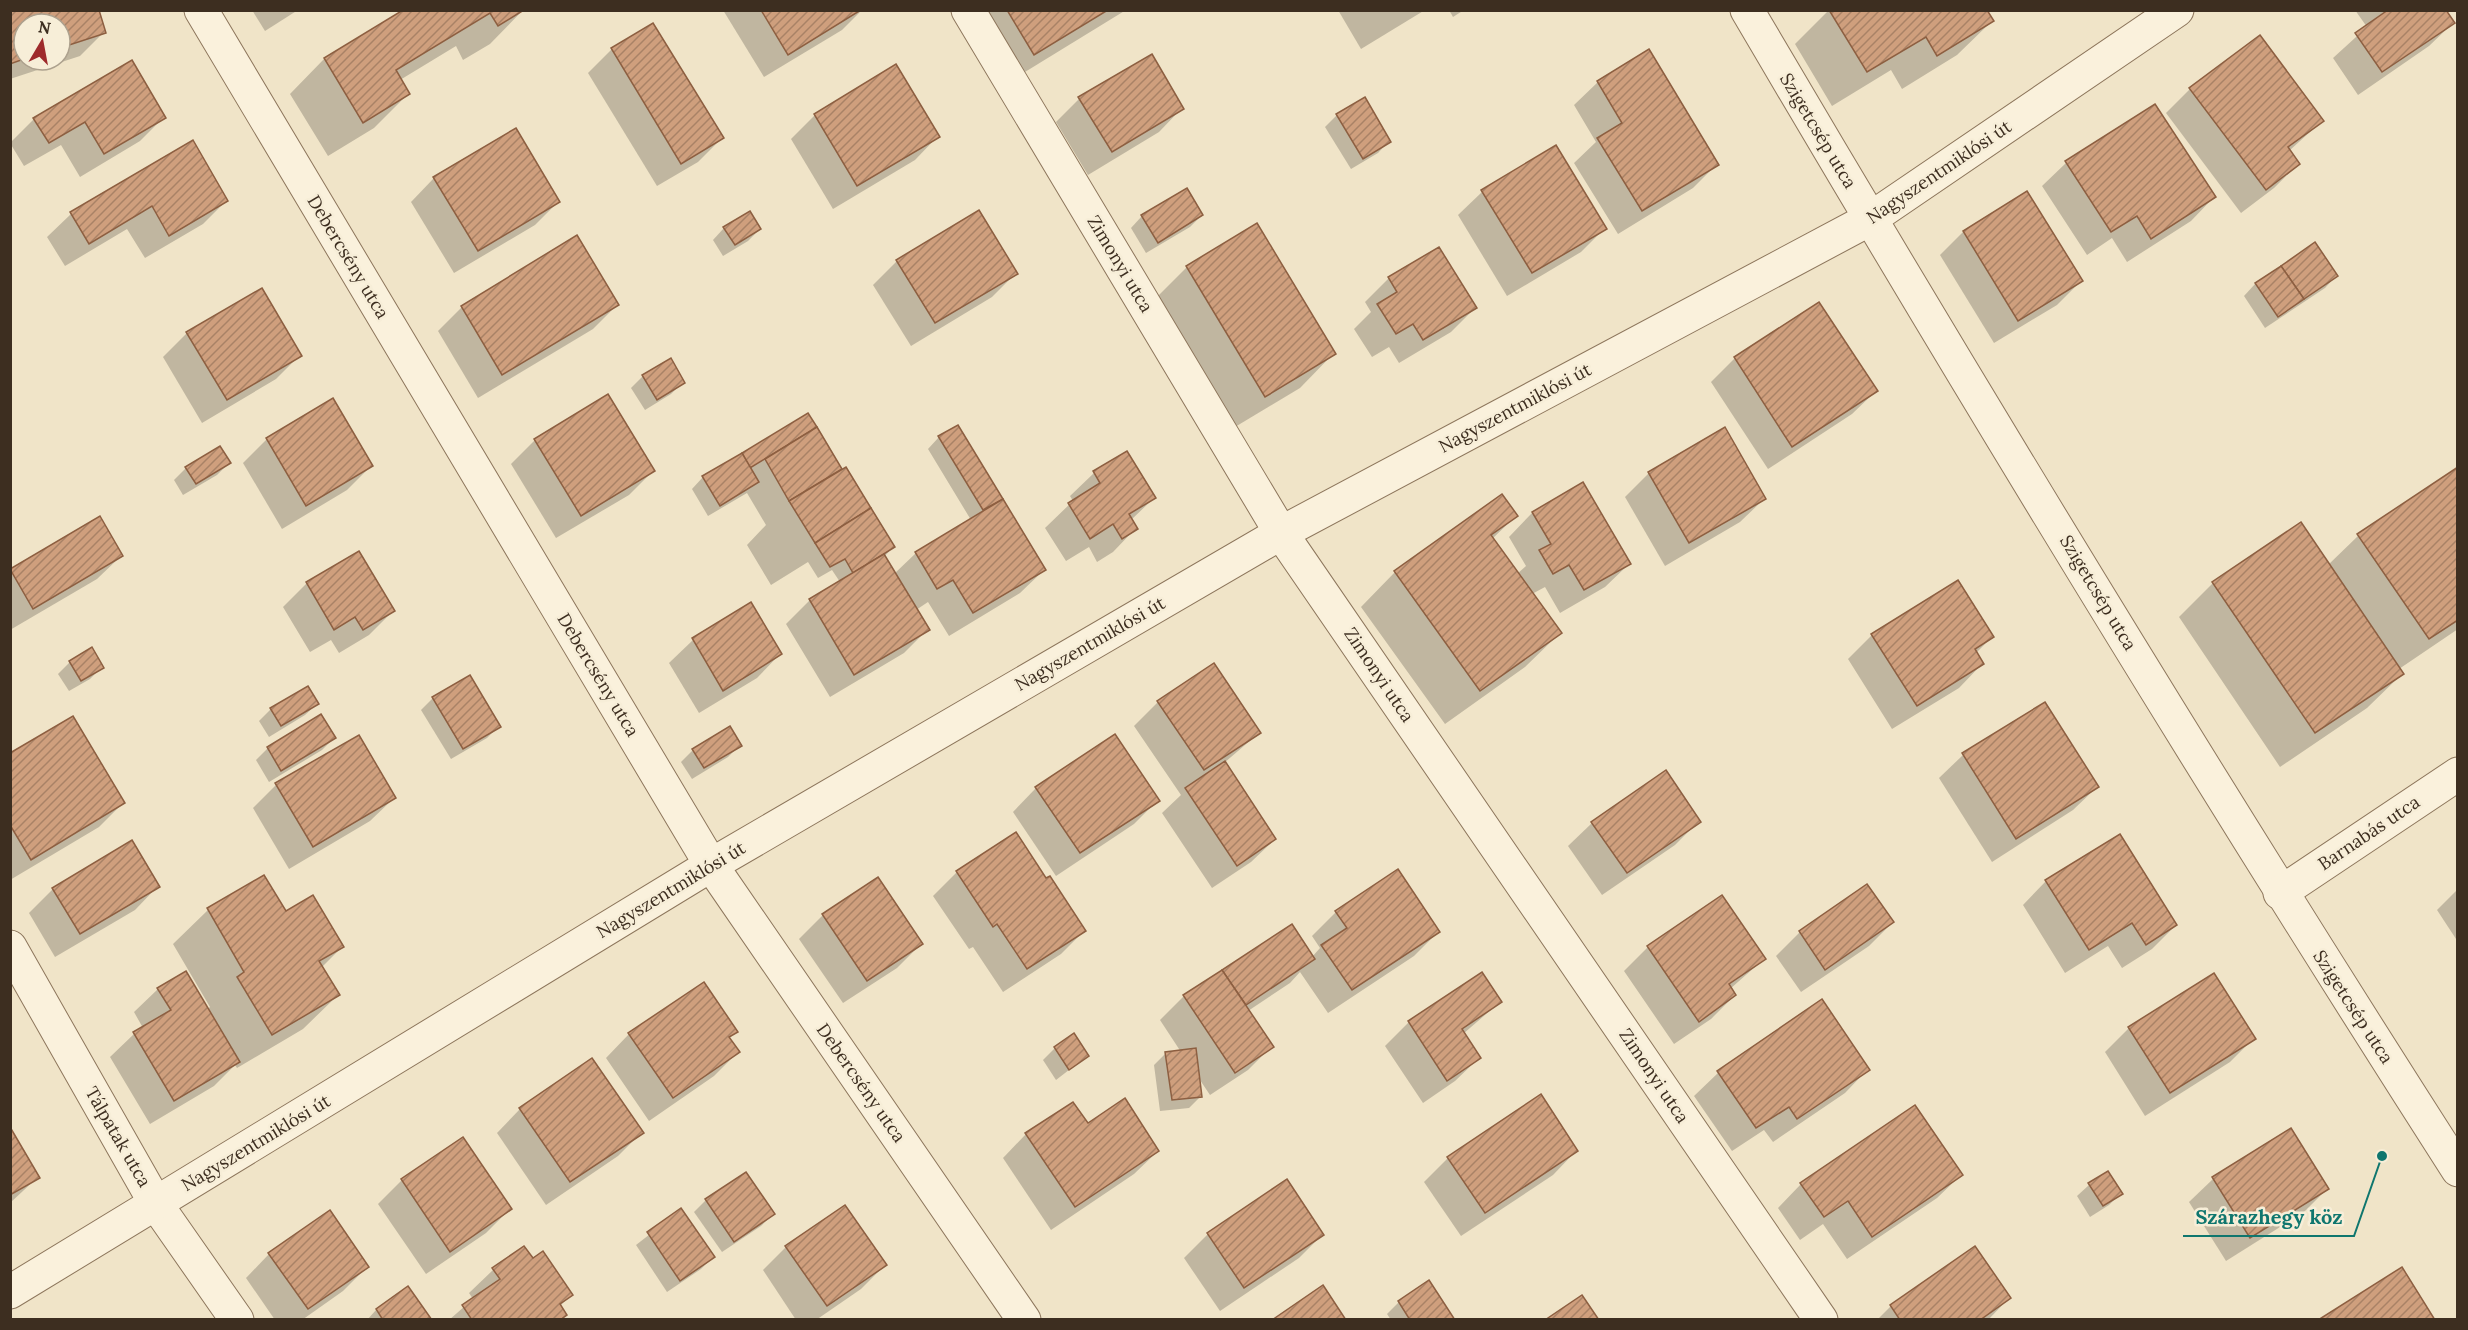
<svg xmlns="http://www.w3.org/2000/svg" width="2468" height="1330" font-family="Lora,serif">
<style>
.shadow{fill:#0003;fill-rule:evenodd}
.building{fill:url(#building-hatch);stroke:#8d5f41;stroke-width:1.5}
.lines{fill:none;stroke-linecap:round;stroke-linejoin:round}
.minor-casing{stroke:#8d765c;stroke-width:35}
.minor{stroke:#faf1dc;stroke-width:33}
.labels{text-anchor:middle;stroke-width:5;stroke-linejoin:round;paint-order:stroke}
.street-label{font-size:18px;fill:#3d2e20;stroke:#f7eed8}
.leader{fill:none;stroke:#0f766e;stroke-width:2}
.callout-dot{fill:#0f766e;stroke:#f7eed8;stroke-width:2}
.callout-label{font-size:20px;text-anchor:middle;font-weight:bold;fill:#0f766e;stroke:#f7eed8;stroke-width:5;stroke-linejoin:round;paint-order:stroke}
</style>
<defs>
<pattern id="building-hatch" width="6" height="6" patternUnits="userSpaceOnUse" patternTransform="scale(1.5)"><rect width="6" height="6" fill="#cf9f7d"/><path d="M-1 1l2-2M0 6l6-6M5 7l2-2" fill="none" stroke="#a98266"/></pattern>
</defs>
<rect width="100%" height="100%" fill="#f0e4c8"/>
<g class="shadow">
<path d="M10,10L104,32L80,56L10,79ZM24,24H60V60H24Z"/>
<path d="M252,10H298L265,31Z"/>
<path d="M406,10H523L490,44L463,60L456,46L400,80L408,94L374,128L328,156L290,94L324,59Z"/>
<path d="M723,10H862L842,30L764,77Z"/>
<path d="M963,10H1126L999,88Z"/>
<path d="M1338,10H1425L1361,49Z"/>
<path d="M1449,10H1464L1453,17Z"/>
<path d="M1829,10H1988L1986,12L1992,21L1957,55L1902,89L1891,70L1832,106L1795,44Z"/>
<path d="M2355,10H2444L2453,23L2429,46L2358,95L2333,58L2367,27Z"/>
<path d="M612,49L722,138L698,162L657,186L588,73Z"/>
<path d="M896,67L938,136L915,160L833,209L791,139L815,115Z"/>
<path d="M1598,82L1717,164L1693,188L1618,234L1574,163L1596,142L1574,105Z"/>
<path d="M2190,89L2322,121L2289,151L2298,164L2274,188L2241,213L2166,113Z"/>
<path d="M1079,99L1182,108L1159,132L1088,175L1056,122Z"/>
<path d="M2154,106L2214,197L2191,221L2127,262L2112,238L2087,255L2042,186L2066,163Z"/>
<path d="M1337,115L1389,141L1378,153L1351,169L1325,127Z"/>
<path d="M164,117L140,141L80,177L61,145L24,166L10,143L34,119Z"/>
<path d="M192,142L227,200L203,224L145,258L127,229L65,266L47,237L71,214Z"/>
<path d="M1555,147L1605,228L1581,252L1507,296L1458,215L1482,192Z"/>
<path d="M434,178L559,201L535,225L454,273L411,202Z"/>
<path d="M1202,215L1190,227L1146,253L1131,228L1142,216Z"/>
<path d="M1257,225L1334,353L1300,388L1230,430L1152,302L1187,267Z"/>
<path d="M724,228L760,229L748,241L723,256L713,240Z"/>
<path d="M1963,232L2081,281L2057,305L1994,343L1940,255Z"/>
<path d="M576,237L617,305L593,329L478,398L438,331L462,307Z"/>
<path d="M2315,244L2336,276L2325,288L2265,328L2244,296L2255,284Z"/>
<path d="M897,261L1016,273L992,297L911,346L873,285Z"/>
<path d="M1389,278L1475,308L1451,332L1399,363L1389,347L1372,357L1354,329L1371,312L1365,302Z"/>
<path d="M187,333L300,355L276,379L202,423L163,357Z"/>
<path d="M1735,358L1876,391L1852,414L1768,469L1711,382Z"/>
<path d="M670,360L683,382L671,394L645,410L631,388L643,376Z"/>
<path d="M332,400L371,466L347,490L282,529L243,463L267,439Z"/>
<path d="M808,415L840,468L835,474L893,547L884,557L894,574L916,553L971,520L928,449L939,437L957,427L1044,570L1020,593L949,636L928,602L916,610L928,629L904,653L830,697L786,624L810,600L840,582L832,570L818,578L808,562L771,585L747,545L766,525L747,493L708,516L692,489L703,477Z"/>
<path d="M535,440L653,471L629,495L556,538L511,464Z"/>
<path d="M1127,453L1154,498L1131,520L1136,528L1113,552L1097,562L1089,547L1066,561L1045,528L1073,501L1070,496L1094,473Z"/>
<path d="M229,463L217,475L183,495L174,480L186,468Z"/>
<path d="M2458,465V629L2399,669L2402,674L2367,708L2280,767L2179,617L2213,583L2328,565L2358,536L2453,471Z"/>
<path d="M1649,473L1764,499L1740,522L1665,566L1625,497Z"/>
<path d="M1582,484L1629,564L1605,587L1560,613L1545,587L1532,594L1560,633L1525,667L1445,724L1361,607L1395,572L1516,516L1492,539L1517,574L1526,566L1509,537L1532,513Z"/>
<path d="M99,518L121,556L97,579L10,630V571Z"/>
<path d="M358,553L393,611L369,635L339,653L331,640L310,652L283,607L307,583Z"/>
<path d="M750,604L780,654L757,678L699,713L669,663L693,640Z"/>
<path d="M1872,635L1992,637L1976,653L1982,664L1959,688L1892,729L1848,659Z"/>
<path d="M70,662L102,667L90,679L69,691L58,674Z"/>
<path d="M433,698L499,726L487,738L451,759L421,710Z"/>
<path d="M1158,702L1259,733L1224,763L1275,839L1251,862L1212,888L1162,813L1181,795L1134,726Z"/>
<path d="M317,704L305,715L269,737L259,721L271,709Z"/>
<path d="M321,717L334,738L322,750L269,782L256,760L268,748Z"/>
<path d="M740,745L728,757L692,779L681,762L693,750Z"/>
<path d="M10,755L123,803L99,827L10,880Z"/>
<path d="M1963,755L2097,787L2073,810L1992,862L1939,778Z"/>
<path d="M276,785L394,798L370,821L289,869L253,808Z"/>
<path d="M1036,788L1158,800L1134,824L1056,876L1013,812Z"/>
<path d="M1699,821L1675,845L1602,895L1568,846L1592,823Z"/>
<path d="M1015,834L1045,880L1085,930L1061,954L1003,992L973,947L969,949L933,896L957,872Z"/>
<path d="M132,842L158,886L135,910L55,957L29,913L53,889Z"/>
<path d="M264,877L286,913L342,947L321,968L338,995L303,1029L237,1068L235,1065L214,1086L150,1124L110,1057L134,1034L143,1028L134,1012L158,989L207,1010L210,1007L173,944L208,910Z"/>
<path d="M2046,881L2176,925L2152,949L2122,968L2108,946L2065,973L2023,905Z"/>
<path d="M2458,889V942L2437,910Z"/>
<path d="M1336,912L1438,932L1414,956L1328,1013L1300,972L1290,983L1248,1011L1272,1046L1248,1070L1210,1095L1198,1077L1201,1096L1189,1108L1160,1111L1154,1065L1166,1053L1181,1052L1160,1020L1184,996L1291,926L1312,957L1320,948L1312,936Z"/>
<path d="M823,915L921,944L897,968L843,1003L799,939Z"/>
<path d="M1893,922L1869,946L1801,992L1776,956L1800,932Z"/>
<path d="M1648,947L1764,959L1730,989L1735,995L1711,1019L1674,1044L1624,971Z"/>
<path d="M1481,974L1500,1002L1463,1034L1479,1058L1455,1081L1423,1103L1385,1046L1409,1022Z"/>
<path d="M1822,1002L1868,1069L1845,1093L1773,1142L1764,1130L1732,1151L1694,1096L1718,1073Z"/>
<path d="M2129,1028L2254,1038L2230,1062L2145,1116L2105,1052Z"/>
<path d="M736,1031L729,1039L738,1052L714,1076L649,1121L606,1058L629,1034Z"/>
<path d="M1055,1048L1087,1056L1056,1080L1043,1060Z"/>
<path d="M520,1109L642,1132L618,1156L546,1205L497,1133Z"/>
<path d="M1088,1125L1158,1151L1134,1174L1051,1230L1003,1158L1026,1134Z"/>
<path d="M10,1130L38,1177L10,1203Z"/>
<path d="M1576,1151L1553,1175L1461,1236L1424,1182L1448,1158Z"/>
<path d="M1961,1175L1937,1198L1847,1259L1823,1224L1800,1240L1778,1208L1801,1184Z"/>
<path d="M2213,1179L2328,1188L2304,1212L2226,1261L2189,1202Z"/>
<path d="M402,1180L510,1209L486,1233L426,1274L378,1204Z"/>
<path d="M2089,1185L2121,1193L2109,1205L2090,1217L2077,1196Z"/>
<path d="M706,1200L773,1214L761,1226L722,1252L694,1212Z"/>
<path d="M681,1210L713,1257L701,1269L667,1292L636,1245Z"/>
<path d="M1208,1234L1322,1235L1299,1258L1220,1311L1184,1258Z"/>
<path d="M786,1247L885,1265L861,1289L816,1320H796L763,1270Z"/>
<path d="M1975,1248L2009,1298L1988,1320H1877L1891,1306Z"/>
<path d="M269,1254L367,1267L343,1291L302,1320H275L246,1278Z"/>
<path d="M532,1260L571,1295L560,1306V1320H449L473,1299L469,1293L493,1270Z"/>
<path d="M408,1288L430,1320H367L376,1310Z"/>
<path d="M1399,1302L1454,1320H1391L1387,1314Z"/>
</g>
<g class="building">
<path d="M10,10H99L106,33L60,48V24H24V59L10,64Z"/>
<path d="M403,10H524L498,26L490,13L396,70L410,94L363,123L324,58Z"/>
<path d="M761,10H861L788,55Z"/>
<path d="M1007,10H1108L1034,55Z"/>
<path d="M1829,10H1987L1994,21L1937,56L1926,37L1867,72Z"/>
<path d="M2388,10H2446L2455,23L2382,72L2355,33Z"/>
<path d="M653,23L724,138L681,164L611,48Z"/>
<path d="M2260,35L2324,121L2288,147L2300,164L2266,190L2189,88Z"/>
<path d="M1649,49L1719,165L1642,211L1597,138L1622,123L1597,81Z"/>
<path d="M1152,54L1184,109L1112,152L1078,97Z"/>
<path d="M132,60L166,118L104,154L85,122L49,143L33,118Z"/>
<path d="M896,64L940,137L857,186L814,114Z"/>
<path d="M1365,97L1391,142L1363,159L1336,114Z"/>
<path d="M2155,104L2216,197L2151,239L2137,216L2111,232L2065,161Z"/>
<path d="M516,128L560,202L478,251L433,177Z"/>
<path d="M193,140L228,201L169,236L152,206L89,244L70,212Z"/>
<path d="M1556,145L1607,229L1532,273L1481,190Z"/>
<path d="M1187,188L1203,215L1158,243L1141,215Z"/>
<path d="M2027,191L2083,281L2018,321L1963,231Z"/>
<path d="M979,210L1018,274L935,323L896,260Z"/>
<path d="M750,211L761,229L735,245L723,227Z"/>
<path d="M1257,223L1336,354L1265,397L1186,266Z"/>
<path d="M577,235L619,305L502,375L461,306Z"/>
<path d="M2315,242L2338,276L2304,299L2281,266Z"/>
<path d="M1439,247L1477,308L1423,340L1413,324L1396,334L1377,304L1397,292L1388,277Z"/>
<path d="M2281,266L2304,299L2278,317L2255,283Z"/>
<path d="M262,288L302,356L227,400L186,332Z"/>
<path d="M1819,302L1878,391L1792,447L1734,357Z"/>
<path d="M671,358L685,383L657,400L642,375Z"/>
<path d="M608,394L655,471L581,516L534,439Z"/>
<path d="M333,398L373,466L306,506L266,438Z"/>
<path d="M808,413L817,427L750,468L742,453Z"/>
<path d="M958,425L1003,499L983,510L938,436Z"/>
<path d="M817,427L842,469L789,501L765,459Z"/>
<path d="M1725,427L1766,499L1689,543L1648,472Z"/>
<path d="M220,446L231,463L196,484L185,467Z"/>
<path d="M1127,451L1156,498L1129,514L1138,529L1122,539L1113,524L1090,539L1068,503L1100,483L1093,471Z"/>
<path d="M742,453L759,482L720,506L702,476Z"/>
<path d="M846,467L871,508L815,543L789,501Z"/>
<path d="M2458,467V620L2429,639L2357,534Z"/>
<path d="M1583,482L1631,564L1584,590L1569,565L1553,574L1539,550L1551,544L1532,512Z"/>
<path d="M1502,494L1518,516L1491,535L1562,633L1480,691L1394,571Z"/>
<path d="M1003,499L1046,570L973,613L953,580L937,589L915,552Z"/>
<path d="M871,508L895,547L853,573L845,559L830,567L815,543Z"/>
<path d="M100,516L123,556L33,609L10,569Z"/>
<path d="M2301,522L2404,674L2315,733L2212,582Z"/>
<path d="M359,551L395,611L363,630L355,617L334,630L306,582Z"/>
<path d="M884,554L930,630L854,675L809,599Z"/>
<path d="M1958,580L1994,637L1975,649L1984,664L1917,706L1871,634Z"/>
<path d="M751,602L782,654L723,691L692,638Z"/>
<path d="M92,647L104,668L81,681L69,661Z"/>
<path d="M1214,663L1261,733L1204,770L1157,701Z"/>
<path d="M470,675L501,727L463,749L432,697Z"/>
<path d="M308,686L319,704L281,726L270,708Z"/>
<path d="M2045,702L2099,787L2016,839L1962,753Z"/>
<path d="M321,714L336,738L281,771L267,747Z"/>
<path d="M73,716L125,803L31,860L10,825V753Z"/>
<path d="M730,726L742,746L704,768L692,749Z"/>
<path d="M1115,734L1160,801L1080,853L1035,787Z"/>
<path d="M359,735L396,798L313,847L275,783Z"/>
<path d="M1225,761L1276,839L1237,866L1185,788Z"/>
<path d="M1666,770L1701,822L1627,873L1591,822Z"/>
<path d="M1016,832L1046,878L1050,876L1086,931L1027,969L997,924L993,927L956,871Z"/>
<path d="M2120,834L2177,925L2146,945L2132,923L2089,950L2045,880Z"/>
<path d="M132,840L160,887L80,934L52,888Z"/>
<path d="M1398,869L1440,932L1352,990L1321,945L1347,928L1335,911Z"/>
<path d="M264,875L286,911L313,895L344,947L319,961L340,995L272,1035L237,977L244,972L207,908Z"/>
<path d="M878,877L923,944L867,981L822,914Z"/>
<path d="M1867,884L1894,922L1825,970L1799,931Z"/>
<path d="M1722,895L1766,959L1729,984L1736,995L1699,1022L1647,946Z"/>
<path d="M1292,924L1315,959L1246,1005L1222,970Z"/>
<path d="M1222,970L1274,1047L1235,1073L1183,995Z"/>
<path d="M186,971L240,1062L174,1101L133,1032L171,1010L157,988Z"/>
<path d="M1482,972L1502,1002L1462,1029L1481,1058L1447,1081L1408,1021Z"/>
<path d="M2214,973L2256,1039L2170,1093L2128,1027Z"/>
<path d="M704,982L738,1032L729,1037L740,1052L673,1098L628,1033Z"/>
<path d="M1822,999L1870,1070L1797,1119L1789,1107L1756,1128L1717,1071Z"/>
<path d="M1074,1033L1089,1056L1069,1070L1054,1047Z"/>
<path d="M1196,1048L1202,1097L1172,1100L1165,1052Z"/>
<path d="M592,1058L644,1133L570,1182L519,1108Z"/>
<path d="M1541,1094L1578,1151L1485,1213L1447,1157Z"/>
<path d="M1125,1098L1159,1151L1075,1207L1025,1133L1073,1102L1088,1123Z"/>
<path d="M1915,1105L1963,1175L1872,1237L1848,1201L1824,1217L1800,1183Z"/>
<path d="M10,1127L40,1178L10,1195Z"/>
<path d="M2291,1128L2329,1189L2250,1238L2212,1177Z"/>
<path d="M463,1137L512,1209L450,1252L401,1179Z"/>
<path d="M2108,1171L2123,1194L2103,1206L2088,1183Z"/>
<path d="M746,1172L775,1214L734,1242L705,1199Z"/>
<path d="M1287,1179L1324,1235L1244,1288L1207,1233Z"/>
<path d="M845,1205L887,1265L827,1306L785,1246Z"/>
<path d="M681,1208L715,1257L680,1281L647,1232Z"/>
<path d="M330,1210L369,1267L308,1309L268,1253Z"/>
<path d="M524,1246L533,1258L543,1251L573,1295L560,1304L567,1315L560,1320H472L462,1305L500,1279L492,1268Z"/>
<path d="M1975,1246L2011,1298L1980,1320H1900L1890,1305Z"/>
<path d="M2402,1267L2435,1320H2318Z"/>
<path d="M1429,1280L1455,1320H1410L1398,1301Z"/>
<path d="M1323,1285L1346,1320H1272Z"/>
<path d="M408,1286L432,1320H383L376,1309Z"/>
<path d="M1582,1295L1599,1320H1545Z"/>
</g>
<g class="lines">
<defs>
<g id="minor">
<path d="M201,10L711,865L1024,1320"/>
<path d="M968,10L1281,533L1821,1320"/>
<path d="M1747,10C1977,401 2213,788 2458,1170"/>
<path d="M2280,893L2458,774"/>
<path d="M10,947L156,1204L237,1320"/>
<path d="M10,1292L711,865L1281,533L1870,219L2177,10"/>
</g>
</defs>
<use href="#minor" class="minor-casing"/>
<use href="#minor" class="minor"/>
</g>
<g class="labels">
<g class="street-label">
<text transform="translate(1818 131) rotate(59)" y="6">Szigetcsép utca</text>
<text transform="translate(1939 172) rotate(-34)" y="6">Nagyszentmiklósi út</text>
<text transform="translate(348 257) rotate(59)" y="6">Debercsény utca</text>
<text transform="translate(1120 264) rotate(59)" y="6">Zimonyi utca</text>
<text transform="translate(1515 408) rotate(-28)" y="6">Nagyszentmiklósi út</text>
<text transform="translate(2098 593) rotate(59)" y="6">Szigetcsép utca</text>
<text transform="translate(1090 644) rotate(-30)" y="6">Nagyszentmiklósi út</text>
<text transform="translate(598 675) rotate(59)" y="6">Debercsény utca</text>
<text transform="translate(1379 675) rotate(56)" y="6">Zimonyi utca</text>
<text transform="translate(2369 833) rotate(-34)" y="6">Barnabás utca</text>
<text transform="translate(671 890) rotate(-31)" y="6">Nagyszentmiklósi út</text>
<text transform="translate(2353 1007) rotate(57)" y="6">Szigetcsép utca</text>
<text transform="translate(1654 1076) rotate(56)" y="6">Zimonyi utca</text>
<text transform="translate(861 1083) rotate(55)" y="6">Debercsény utca</text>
<text transform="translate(118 1137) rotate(60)" y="6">Tálpatak utca</text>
<text transform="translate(256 1143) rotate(-31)" y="6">Nagyszentmiklósi út</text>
</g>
</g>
<path class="leader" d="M2382 1156L2354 1236H2183"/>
<circle class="callout-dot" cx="2382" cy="1156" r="6"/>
<g class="callout-label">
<text x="2269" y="1224">Szárazhegy köz</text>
</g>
<rect width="2468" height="1330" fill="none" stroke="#3d2e20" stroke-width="24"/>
<g transform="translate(42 42) rotate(10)"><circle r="28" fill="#f7eed8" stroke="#ada18e" stroke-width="1.5"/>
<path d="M0-4.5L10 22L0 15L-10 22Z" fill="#9e2a2b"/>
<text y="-9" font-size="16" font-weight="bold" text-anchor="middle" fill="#3d2e20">N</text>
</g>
</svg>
